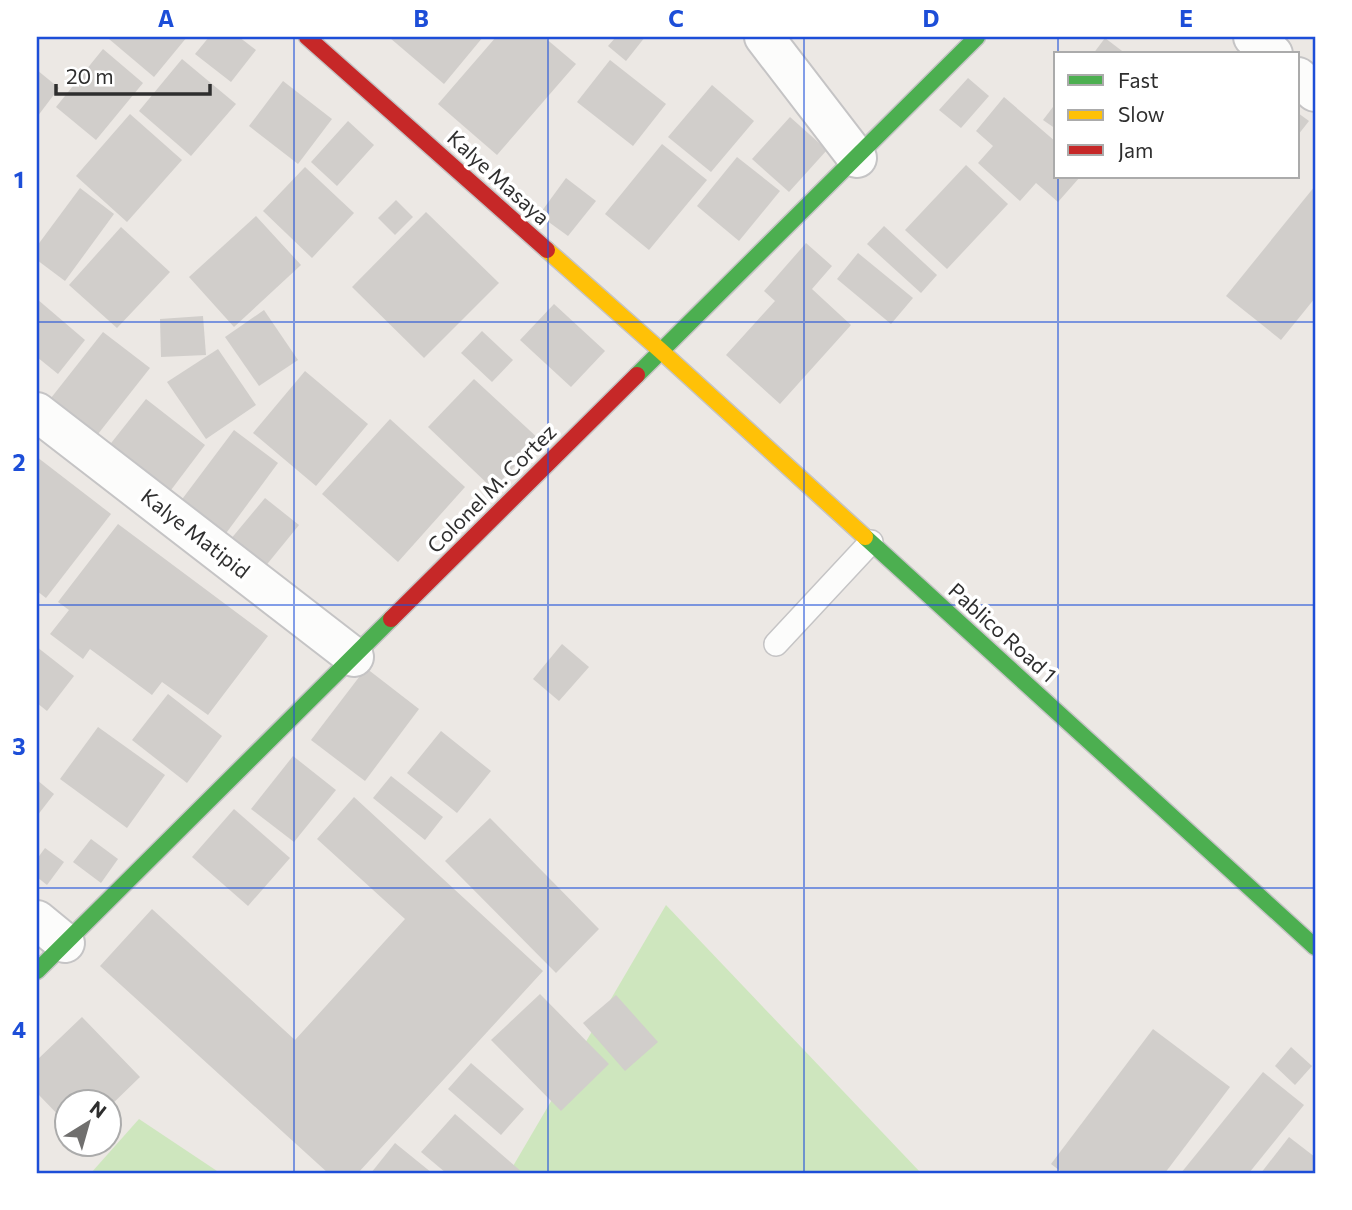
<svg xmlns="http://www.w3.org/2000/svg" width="1352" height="1210" font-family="Commissioner,sans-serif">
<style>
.green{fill:#cee6be}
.building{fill:#d1cecb}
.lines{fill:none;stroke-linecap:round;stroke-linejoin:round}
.lane-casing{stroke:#c5c4c5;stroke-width:26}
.street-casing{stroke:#c5c4c5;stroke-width:42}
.fast-casing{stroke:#c5c4c5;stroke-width:19}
.slow-casing{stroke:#c5c4c5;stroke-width:19}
.jam-casing{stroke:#c5c4c5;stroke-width:19}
.lane{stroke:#fcfcfb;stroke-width:23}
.street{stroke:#fcfcfb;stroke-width:38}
.fast{stroke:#4caf50;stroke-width:16}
.slow{stroke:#ffc107;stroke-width:16}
.jam{stroke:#c62828;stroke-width:16}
.grid{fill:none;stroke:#1d4ed8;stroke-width:2;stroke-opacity:0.55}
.labels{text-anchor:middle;stroke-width:7;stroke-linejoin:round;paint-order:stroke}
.street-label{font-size:21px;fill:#2e2e2e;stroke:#fff}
.neatline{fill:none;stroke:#1d4ed8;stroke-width:2.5}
.grid-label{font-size:23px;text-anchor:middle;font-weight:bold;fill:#1d4ed8}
</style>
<rect width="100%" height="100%" fill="#ece8e4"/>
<g class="green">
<path d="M666,905L921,1173H509Z"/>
<path d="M139,1119L220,1173H91Z"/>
</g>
<g class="building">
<path d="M111,37H187L154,77L109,39Z"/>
<path d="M209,37H239L256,50L231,82L195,54Z"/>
<path d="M391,37H483L444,84L390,38Z"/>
<path d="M496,37H544L576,64L497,155L438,104Z"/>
<path d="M616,37H645L626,61L608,46Z"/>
<path d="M1105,38L1126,54H1093Z"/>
<path d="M103,49L143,83L96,140L56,107Z"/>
<path d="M182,59L236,104L191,156L139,111Z"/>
<path d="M610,60L666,104L633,146L577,102Z"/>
<path d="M37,70L59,88L37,117Z"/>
<path d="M968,78L989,96L961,128L939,110Z"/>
<path d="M283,81L332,119L298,164L249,126Z"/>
<path d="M712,85L754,121L711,172L668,137Z"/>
<path d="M1004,97L1056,142V177H1080L1058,202L1036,183L1020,201L978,163L993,146L976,131Z"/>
<path d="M1056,103V129L1043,120Z"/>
<path d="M1298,113L1309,121L1298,135Z"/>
<path d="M130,114L182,160L127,222L76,176Z"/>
<path d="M790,117L827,150L789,192L752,159Z"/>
<path d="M348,121L374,145L337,186L311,162Z"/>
<path d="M662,144L707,180L649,250L605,214Z"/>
<path d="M737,157L780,191L739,241L697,206Z"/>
<path d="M966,165L1008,204L947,269L905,230Z"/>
<path d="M305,167L354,213L312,258L263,211Z"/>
<path d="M566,178L596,201L568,236L539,215Z"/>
<path d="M1315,186V298L1281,340L1226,296Z"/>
<path d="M80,188L114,214L65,281L37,260V246Z"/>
<path d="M396,200L413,217L395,235L378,218Z"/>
<path d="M426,212L499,283L424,358L352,287Z"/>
<path d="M256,216L301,265L234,327L189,277Z"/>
<path d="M884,226L937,275L921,293L867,244Z"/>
<path d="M121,227L170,272L117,328L69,285Z"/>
<path d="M806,243L832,266L812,289L851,325L780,404L726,355L775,301L764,291Z"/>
<path d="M858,253L913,298L891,324L837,279Z"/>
<path d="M37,299L85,340L58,374L37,357Z"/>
<path d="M554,304L605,351L571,387L520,340Z"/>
<path d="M264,310L298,360L259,386L225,337Z"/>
<path d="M203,316L206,355L161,357L160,319Z"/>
<path d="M482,331L513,360L492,382L461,353Z"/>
<path d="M103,332L150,368L98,434L51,398Z"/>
<path d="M218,349L256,405L206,439L167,382Z"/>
<path d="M305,371L368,424L316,486L253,433Z"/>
<path d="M474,379L540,440L493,489L428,427Z"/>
<path d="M146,399L205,445L168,494L108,447Z"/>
<path d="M390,419L465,487L398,562L322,494Z"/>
<path d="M234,430L278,463L224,536L180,502Z"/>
<path d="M37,457L111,514L46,598L37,591Z"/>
<path d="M265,498L299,525L264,568L230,540Z"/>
<path d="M118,524L268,636L208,715L162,682L152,695L90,649L83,659L50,634L69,610L58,602Z"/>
<path d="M562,644L589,667L559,701L533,679Z"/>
<path d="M37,647L74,676L47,711L37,703Z"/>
<path d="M366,668L419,709L365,781L311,740Z"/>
<path d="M168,694L222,736L187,783L132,740Z"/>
<path d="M98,727L165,775L127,828L60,779Z"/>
<path d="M441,731L491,771L457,813L407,773Z"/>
<path d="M293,756L336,790L294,842L251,809Z"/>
<path d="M391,776L443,817L425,840L373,798Z"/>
<path d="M37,780L54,794L37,816Z"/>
<path d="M354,797L543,971L358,1173H328L100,966L152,909L295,1040L405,919L317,839Z"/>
<path d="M234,809L290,858L248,906L192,857Z"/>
<path d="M490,818L599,929L556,973L445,861Z"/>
<path d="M91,839L118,859L101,883L73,862Z"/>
<path d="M45,848L64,862L47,885L37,877V859Z"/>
<path d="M540,994L609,1064L561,1111L491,1040Z"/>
<path d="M616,995L658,1042L625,1071L583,1023Z"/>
<path d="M82,1017L140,1077L108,1108V1102H66V1123L37,1093V1060Z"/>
<path d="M1153,1029L1230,1087L1165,1173H1063L1051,1164Z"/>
<path d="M1291,1047L1312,1066L1295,1085L1275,1066Z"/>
<path d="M471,1063L524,1109L501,1135L448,1089Z"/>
<path d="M1263,1072L1304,1105L1249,1173H1181Z"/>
<path d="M455,1114L523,1173H446L421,1152Z"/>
<path d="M1289,1137L1315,1157V1173H1261Z"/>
<path d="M395,1143L432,1173H371Z"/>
</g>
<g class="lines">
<defs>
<path id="lane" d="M776,644L871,542"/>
<g id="street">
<path d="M764,37L857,158"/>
<path d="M1253,37L1273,54"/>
<path d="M1298,77L1315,92"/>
<path d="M37,412L354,657"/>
<path d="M37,920L65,943"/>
</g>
<g id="fast">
<path d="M637,375L977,37"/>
<path d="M865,537L1315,947"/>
<path d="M37,971L391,619"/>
</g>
<path id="slow" d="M547,250L661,351L865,537"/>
<g id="jam">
<path d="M307,37L547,250"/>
<path d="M391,619L637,375"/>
</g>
</defs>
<use href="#lane" class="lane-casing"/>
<use href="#street" class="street-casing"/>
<use href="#fast" class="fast-casing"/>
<use href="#slow" class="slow-casing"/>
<use href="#jam" class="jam-casing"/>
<use href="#lane" class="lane"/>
<use href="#street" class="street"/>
<use href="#fast" class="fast"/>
<use href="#slow" class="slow"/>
<use href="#jam" class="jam"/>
</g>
<path class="grid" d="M294,37V1173M548,37V1173M804,37V1173M1058,37V54M1058,177V1173M37,322H1315M37,605H1315M37,888H1315"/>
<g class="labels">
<g class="street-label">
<text transform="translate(498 178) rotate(42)" y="7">Kalye Masaya</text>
<text transform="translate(492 489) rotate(-45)" y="7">Colonel M. Cortez</text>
<text transform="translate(195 534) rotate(38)" y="7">Kalye Matipid</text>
<text transform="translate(1002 633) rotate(42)" y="7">Pablico Road 1</text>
</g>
</g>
<rect width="1352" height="1210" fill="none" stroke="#ffffff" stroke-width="77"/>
<rect x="1054" y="52" width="245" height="126" fill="#ffffff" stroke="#ababab" stroke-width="2"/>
<rect x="1068" y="75" width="35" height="10" fill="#4caf50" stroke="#ababab" stroke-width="2"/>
<text x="1118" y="88" font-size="21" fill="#2e2e2e">Fast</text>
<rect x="1068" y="110" width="35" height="10" fill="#ffc107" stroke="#ababab" stroke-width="2"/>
<text x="1118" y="122" font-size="21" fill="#2e2e2e">Slow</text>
<rect x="1068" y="145" width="35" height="10" fill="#c62828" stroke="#ababab" stroke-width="2"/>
<text x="1118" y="158" font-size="21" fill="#2e2e2e">Jam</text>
<g transform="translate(88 1123) rotate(37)"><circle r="33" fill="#ffffff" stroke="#ababab" stroke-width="2"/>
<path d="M0-5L12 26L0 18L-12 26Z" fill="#706f6e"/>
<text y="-10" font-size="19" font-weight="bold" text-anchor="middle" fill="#2e2e2e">N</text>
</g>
<path d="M56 84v10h154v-10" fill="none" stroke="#2e2e2e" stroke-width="3.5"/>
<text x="66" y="84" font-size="21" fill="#2e2e2e" stroke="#ffffff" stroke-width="5" paint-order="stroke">20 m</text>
<rect x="38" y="38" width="1276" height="1134" class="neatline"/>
<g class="grid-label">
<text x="166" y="27">A</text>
<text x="421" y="27">B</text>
<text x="676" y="27">C</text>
<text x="931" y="27">D</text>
<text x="1186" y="27">E</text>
<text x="19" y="188">1</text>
<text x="19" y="471">2</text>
<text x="19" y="755">3</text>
<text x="19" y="1038">4</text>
</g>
</svg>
